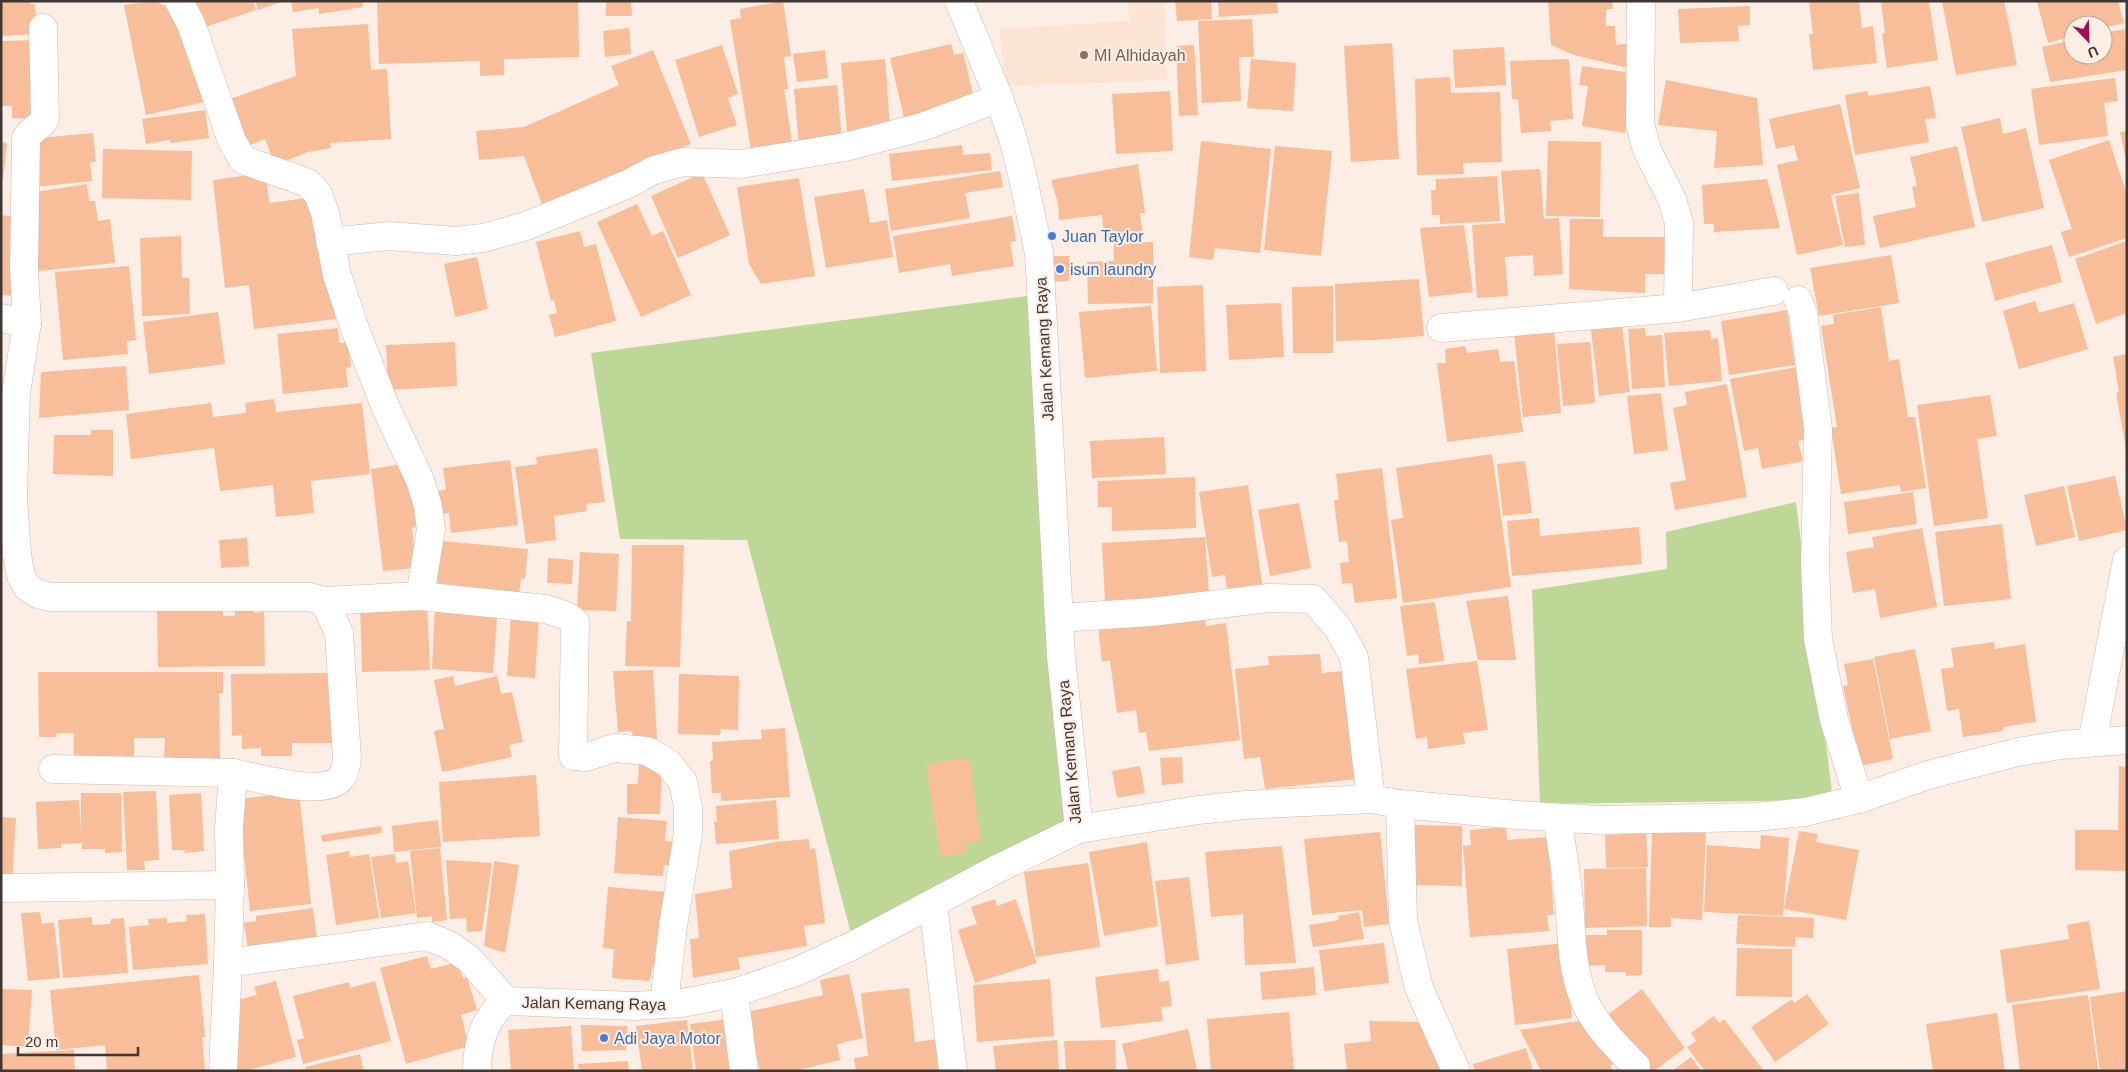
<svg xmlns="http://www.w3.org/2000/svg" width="2128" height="1072" font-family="Arial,sans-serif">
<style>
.built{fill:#fce3d3}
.green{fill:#bcd796}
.building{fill:#f7be99}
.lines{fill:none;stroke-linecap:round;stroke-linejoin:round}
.street-casing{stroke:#cbbaaf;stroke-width:29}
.street{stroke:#fff;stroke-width:28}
.education-dot{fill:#8d6e63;stroke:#fceee5;stroke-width:2}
.shop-dot{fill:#3f7fe0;stroke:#fceee5;stroke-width:2}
.labels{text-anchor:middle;stroke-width:4;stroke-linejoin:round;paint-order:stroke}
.education-label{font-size:16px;fill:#785e54;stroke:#fceee5;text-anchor:start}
.shop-label{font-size:16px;fill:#366cbe;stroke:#fceee5;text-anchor:start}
.street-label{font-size:16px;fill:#3f3733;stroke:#fceee5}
</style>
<rect width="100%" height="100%" fill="#fceee5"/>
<path class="built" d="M1128,1H1164L1167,80L1007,86L999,29L1129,21Z"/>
<g class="green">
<path d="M1042,294L1079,829L854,945L747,540L620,539L591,353Z"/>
<path d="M1796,502L1833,800L1540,804L1532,590L1667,569L1666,532Z"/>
</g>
<g class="building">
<path d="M1,1H30V4H35L37,34L1,36Z"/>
<path d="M156,1L178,14L187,57L191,56L209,101L146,115L124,5Z"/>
<path d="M189,1H253L256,10L199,29Z"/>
<path d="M255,1H281V2L258,10Z"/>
<path d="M291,1H362L363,7L319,14V8L293,12Z"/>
<path d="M377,1H578L579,57L504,59V75L480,76V61L379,64Z"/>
<path d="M606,1H631L632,16H606Z"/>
<path d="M783,1L791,56L784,57L788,89H784L793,149L752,156L730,20L741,18L740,9Z"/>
<path d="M1175,1H1211L1212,19L1177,21Z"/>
<path d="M1218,1H1277L1278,13L1219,17Z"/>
<path d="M1548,1H1612L1613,9H1606V26H1615L1616,45L1631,43L1632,69L1574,55L1551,45Z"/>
<path d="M1809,1H1859L1862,28L1873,26L1877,63L1813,70L1809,34H1813Z"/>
<path d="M1881,1H1929L1938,60L1887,68L1882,34L1885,33Z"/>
<path d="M1942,1H2004L2017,65L1956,75Z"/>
<path d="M2118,1L2124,23L2103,28V25H2073V36L2048,43L2037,2Z"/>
<path d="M1750,6V25L1738,26L1739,41L1680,43L1678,9Z"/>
<path d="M1252,19L1254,57H1239L1241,101L1202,103L1198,21Z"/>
<path d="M368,24L371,70L387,69L391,139L330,143L331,148L308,152L275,165L265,139L245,147L227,100L296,76L292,29Z"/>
<path d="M629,28L631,54L605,57L603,31Z"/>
<path d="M2125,29L2127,70L2050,82L2042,47L2073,40V55H2103V33Z"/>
<path d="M39,40L38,119L12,118V106H1V41Z"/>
<path d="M1392,43L1399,159L1351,162L1344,46Z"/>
<path d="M951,44L954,55L963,53L974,98L937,107V110L904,118L890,58Z"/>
<path d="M722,45L738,94L728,98L737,125L699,137L675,60Z"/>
<path d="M1194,45L1198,115L1179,116L1176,46Z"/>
<path d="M1504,47L1506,85L1455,88L1453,50Z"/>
<path d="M653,50L691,144L544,210L524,156L479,160L476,131L524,127L619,85L611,66Z"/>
<path d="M825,50L828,78L797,82L793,54Z"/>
<path d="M885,59L890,128L847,131L841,63Z"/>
<path d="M1251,59L1296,63L1293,111L1247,108Z"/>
<path d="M1569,59L1573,119L1550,121L1551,131L1521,133L1518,99H1512L1510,61Z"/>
<path d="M1582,66L1633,73L1625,133L1582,126L1588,86L1579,85Z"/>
<path d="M1450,77L1451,93L1500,92L1502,162L1463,163L1464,174L1417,175L1415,79Z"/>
<path d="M2115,78L2118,101L2104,103L2108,136L2039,145L2031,89Z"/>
<path d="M1666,80L1757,98L1763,165L1714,168L1717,131L1658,125Z"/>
<path d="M837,85L842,142L799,146L794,89Z"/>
<path d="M1930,86L1936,118L1925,119L1929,142L1855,155L1845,95L1867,91L1869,96Z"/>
<path d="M1170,91L1173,151L1116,154L1112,94Z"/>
<path d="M1840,104L1860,188L1831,195L1843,245L1797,255L1777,165L1798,160L1794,145L1776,149L1769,119Z"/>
<path d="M205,110L209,138L171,143L170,140L146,144L142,119Z"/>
<path d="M2000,118L2003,134L2026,128L2044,208L1982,222L1961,127Z"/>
<path d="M2127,131V160H2126L2120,132Z"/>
<path d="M93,133L96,161L90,163L92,181L34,187L30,139Z"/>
<path d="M2109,140L2127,195V238L2069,257L2061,232L2072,229L2049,160Z"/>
<path d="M1201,141L1271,149L1260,253L1215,248L1213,260L1189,257Z"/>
<path d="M1548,141L1601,142L1600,217L1546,216Z"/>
<path d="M1,142L7,143L3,180H1Z"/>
<path d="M962,145L963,155L990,153L992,170L892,181L889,154Z"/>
<path d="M1275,146L1332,151L1321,256L1264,250Z"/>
<path d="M1957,146L1975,227L1880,248L1873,216L1916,207L1912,187L1917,186L1910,157Z"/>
<path d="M103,149L192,151L191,200L102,198Z"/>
<path d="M1138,164L1145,213H1140L1143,238L1104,241L1102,215L1059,220L1058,203L1051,180Z"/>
<path d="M1540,169L1544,219L1559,218L1563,274L1534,276L1533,255L1505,257L1508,296L1477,298L1472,225L1505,223L1501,171Z"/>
<path d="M1000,171L1003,187L965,193L970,218L891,231L885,189Z"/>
<path d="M266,173L269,203L316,197L330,273L336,319L254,329L249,285L225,288L213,180Z"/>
<path d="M702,173L730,235L678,258L651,196Z"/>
<path d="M1497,176L1500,221L1440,224V215H1432L1431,190H1436V179Z"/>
<path d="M799,178L815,276L761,284L749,264L737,187Z"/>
<path d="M1767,179L1780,228L1714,232V224H1704L1702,185Z"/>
<path d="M87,184L89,201H95L98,221L110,219L115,263L38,271L34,192Z"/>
<path d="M864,189L870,223L887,220L893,257L826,268L814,197Z"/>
<path d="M1859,193L1865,245L1845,247L1835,196Z"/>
<path d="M637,204L652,236L663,231L691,295L641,317L597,222Z"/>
<path d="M1,215L17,217L16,296L1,295Z"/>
<path d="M1012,216L1016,241L1010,242L1014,266L952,276L950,264L899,273L893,236Z"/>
<path d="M1570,219H1603V237H1671V274H1645V293L1569,289Z"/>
<path d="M1464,225L1473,292L1429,297L1420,228Z"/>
<path d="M580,231L584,247L596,244L616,321L555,337L549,315L557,313L554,300L551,301L536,242Z"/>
<path d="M181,236L182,278H189L190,314L142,316L140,238Z"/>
<path d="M2127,241V313L2096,324L2075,259Z"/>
<path d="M1153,242V303L1088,304L1087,262L1114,261V243Z"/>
<path d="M2052,245L2062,282L1995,301L1985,263Z"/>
<path d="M1891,255L1899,303L1819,316L1810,268Z"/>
<path d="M1051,256H1069V281L1051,282Z"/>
<path d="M477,257L488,309L455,317L444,264Z"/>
<path d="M129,266L136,340L127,341L128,354L63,360L55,272Z"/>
<path d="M1419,279L1424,336L1374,340L1336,341L1335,284Z"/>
<path d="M1203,285L1206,371L1160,373L1157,287Z"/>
<path d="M1333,286V353H1293L1292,287Z"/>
<path d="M2035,301L2039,313L2074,303L2088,349L2019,369L2003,311Z"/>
<path d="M1281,303L1284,357L1229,360L1226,305Z"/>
<path d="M1151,306L1157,371L1085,378L1079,312Z"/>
<path d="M1881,307L1889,361L1899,359L1908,417H1915L1926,488L1901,492L1900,485L1841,494L1831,428L1837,427L1821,326L1834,324L1833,315Z"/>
<path d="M1787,310L1795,365L1729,375L1721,321Z"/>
<path d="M218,312L225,364L149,374L143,322Z"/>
<path d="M1622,326L1630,392L1599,396L1591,330Z"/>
<path d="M338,328L339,343L348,342L351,367L346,368L348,387L283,394L277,334Z"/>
<path d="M1645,328L1646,336L1662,335L1665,387L1632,389L1628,329Z"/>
<path d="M1554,330L1561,413L1523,417L1514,333Z"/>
<path d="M1710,330L1711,339L1718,338L1722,381L1669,386L1664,333Z"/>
<path d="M455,342L457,386L388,390L386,345Z"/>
<path d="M1590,342L1595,403L1563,406L1557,344Z"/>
<path d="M1465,346L1467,353L1498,349L1500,362L1514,361L1523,432L1447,442L1437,363H1446L1445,349Z"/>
<path d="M2127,354V449H2126L2116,393L2119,392L2113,357Z"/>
<path d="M126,366L129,410L39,418L41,372Z"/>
<path d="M1797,367L1810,439L1798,441L1803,461L1762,469L1758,448L1744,451L1730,379Z"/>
<path d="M1727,384L1747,497L1675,510L1670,483L1686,480L1673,408L1687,405L1685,392Z"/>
<path d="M1661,393L1668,450L1634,454L1627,396Z"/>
<path d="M1990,395L1997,436L1977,439L1988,518L1934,526L1917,405Z"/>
<path d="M274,399L276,412L362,403L370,474L311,481L314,513L276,517L273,485L220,491L214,448L131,459L126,414L211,403L213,417L246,413L245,403Z"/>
<path d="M91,430H113V476L53,474L54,435H91Z"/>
<path d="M1164,437L1166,474L1092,478L1090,441Z"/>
<path d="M597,448L605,502L586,504L587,511L554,516L556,540L526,544L515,467L537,464L536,457Z"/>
<path d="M1492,454L1511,587L1403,603L1391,520L1403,518L1396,468Z"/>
<path d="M510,460L518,525L451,533L449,513L439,514L437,491L446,490L443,468Z"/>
<path d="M1525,461L1532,513L1503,516L1497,464Z"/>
<path d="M397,465L412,493L416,527L412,528L416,568L383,571L371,469Z"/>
<path d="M1382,468L1397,598L1355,603L1352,583L1342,584L1340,563L1349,562L1347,541L1339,542L1334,500H1339L1336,474Z"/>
<path d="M2115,476L2127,530L2079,541L2067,486Z"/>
<path d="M1195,477L1196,528L1112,531V507H1098V481Z"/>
<path d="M1248,485L1262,584L1227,589L1225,575L1212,577L1199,492Z"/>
<path d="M2064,486L2075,537L2036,546L2024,495Z"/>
<path d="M1913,492L1917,524L1848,534L1844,502Z"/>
<path d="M1299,503L1311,568L1270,576L1258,510Z"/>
<path d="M1539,518L1540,536L1639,527L1642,564L1512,576L1507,521Z"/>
<path d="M2002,524L2011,599L1944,606L1935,532Z"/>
<path d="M1922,528L1937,607L1880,618L1875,589L1853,593L1846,552L1874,547L1872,537Z"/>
<path d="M1205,537L1209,596L1105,601L1102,543Z"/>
<path d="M247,538L249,566L221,568L219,540Z"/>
<path d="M441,541L528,549L525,579L521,578L519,594L437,587Z"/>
<path d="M632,545H684L680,667L625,666L627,621H631Z"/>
<path d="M580,552L619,554L616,611L577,610Z"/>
<path d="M548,558L573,560L572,584L547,583Z"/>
<path d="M1508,596L1516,660H1478L1466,601Z"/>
<path d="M1435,602L1444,661L1419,664L1418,654L1407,656L1400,606Z"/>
<path d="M360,604L427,606L430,670L362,672Z"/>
<path d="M435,604L497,617L493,673L432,669Z"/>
<path d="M157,605H223V616H235V608L254,607V613L264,612L265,666L158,667Z"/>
<path d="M1205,613L1206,626L1226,623L1240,740L1149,751L1146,732L1139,733L1136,710L1117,713L1110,660L1102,662L1098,626Z"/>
<path d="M511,614L539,616L535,678L507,676Z"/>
<path d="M1994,642L1995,649L2025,644L2036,722L2003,727V731L1963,737L1959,709L1947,711L1941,669L1954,667L1951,648Z"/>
<path d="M1915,649L1931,731L1890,739L1874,657Z"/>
<path d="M1320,654L1322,673L1354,670L1356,779L1265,789L1260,757L1244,759L1235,669L1269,665L1268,656Z"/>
<path d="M1873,659L1893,759L1860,766L1843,686L1848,685L1844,664Z"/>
<path d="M1477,661L1488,730L1463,733L1465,744L1428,749L1427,737L1416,739L1406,669Z"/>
<path d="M653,670L657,739L633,740L632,731L618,732L613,671Z"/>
<path d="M38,672H223V693H219L220,759H164L165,738H134V758H74V733H56V737H39Z"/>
<path d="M331,673L332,743H292V756H261V748L242,749V735L232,736L231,674Z"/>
<path d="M679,674L739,676L738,730L721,729L720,735L678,734Z"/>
<path d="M453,676L455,686L497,676L501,694L512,692L523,742L509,745L512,757L442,772L434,731L444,729L434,680Z"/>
<path d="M785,728L790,797L721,801V793H712L710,761H713L712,742L762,739L761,730Z"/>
<path d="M1182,757L1183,783L1162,785L1160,758Z"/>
<path d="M969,758L981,841L964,844L966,853L940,857L926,764Z"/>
<path d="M639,763L662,764L660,814H627V784H638Z"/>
<path d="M1140,766L1145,793L1117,798L1112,771Z"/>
<path d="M2119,766L2127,767V871L2075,870V830H2118Z"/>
<path d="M536,775L540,836L443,842L439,782Z"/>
<path d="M156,791L159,860L144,861L145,870H127L123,792Z"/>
<path d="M299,792L311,904L250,911L238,799Z"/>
<path d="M81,793H121L122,852L105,853V849H82V843L61,844V848L38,849L36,802L79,800L81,832Z"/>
<path d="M201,793L204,851L184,853L185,850H172L169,795Z"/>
<path d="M776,800L779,839L716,844L714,822H717L716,806Z"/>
<path d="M1,817L16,818L12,882L1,881Z"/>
<path d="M618,817L667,821L665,841L677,842L676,866L664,865L663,876L614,873Z"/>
<path d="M438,820L441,847L394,852L392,826Z"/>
<path d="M1412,825L1462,826V886L1410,885Z"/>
<path d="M381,826L382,833L322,842L321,835Z"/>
<path d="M1506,827L1507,840L1548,837L1554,915H1547L1549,931L1470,937L1463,846L1471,845L1470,830Z"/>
<path d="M1652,831L1706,833L1702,920L1671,918V927H1649Z"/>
<path d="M1799,831L1818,834L1816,842L1859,850L1846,920L1784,909Z"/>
<path d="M1380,832L1389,924L1364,927L1362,910L1312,915L1304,839Z"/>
<path d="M1646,833L1648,867L1606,868L1605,835Z"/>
<path d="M1761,835L1789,838L1783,916L1704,912L1707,845L1760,849Z"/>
<path d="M809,839L810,849L815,848L825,923L804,926L807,946L738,958L740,969L693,978L690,939L699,938L695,894L732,888L729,851L775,842Z"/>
<path d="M1147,842L1158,926L1104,936L1089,852Z"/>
<path d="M1282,846L1296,963L1245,965L1243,914L1211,917L1205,852Z"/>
<path d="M440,848L447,920L432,922V916L417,918L410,851Z"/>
<path d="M349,851L350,857L369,854L379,918L336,925L326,855Z"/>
<path d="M395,854L396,863L408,861L416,913L381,918L371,857Z"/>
<path d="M446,860L492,863L482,931L467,932L466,918L450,919Z"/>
<path d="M494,861L519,865L505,953L484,946Z"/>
<path d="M1088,863L1100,947L1036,957L1024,872Z"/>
<path d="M1646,868L1647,926L1585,928L1584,869Z"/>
<path d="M1189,877L1199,960L1166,965L1155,881Z"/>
<path d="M608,887L668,892L661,968L652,967L650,981L612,978L614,949L603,948Z"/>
<path d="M995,899L997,906L1016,899L1037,963L975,983L958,930L977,924L971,907Z"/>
<path d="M313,908L318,946L249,956L244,923L256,921V916Z"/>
<path d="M40,912L42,924L54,922L60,978L28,981L21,913Z"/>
<path d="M1359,912L1364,939L1313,947L1309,925L1339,920L1338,916Z"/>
<path d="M205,914L208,964L133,970L129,927L149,925L148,919L167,918V923L187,921L186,915Z"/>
<path d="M1738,915L1814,918L1813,938L1795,937V947L1736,944Z"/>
<path d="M92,917V925L110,924L111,919L124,918L128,973L63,978L58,920Z"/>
<path d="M2089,921L2100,989L2007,1003L2000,950L2069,939L2067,925Z"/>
<path d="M1607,930H1642V975L1626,976V972H1605V965L1587,966L1586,935H1607Z"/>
<path d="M1384,943L1389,983L1324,991L1319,950Z"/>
<path d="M1564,943L1572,1018L1515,1025L1507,949Z"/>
<path d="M1737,948L1792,949V997L1736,996Z"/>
<path d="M427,956L431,969L458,962L463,979L467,977L477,1010L461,1015L469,1046L406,1064L380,968Z"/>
<path d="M1314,967L1316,995L1262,1000L1260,972Z"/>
<path d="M1158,969L1159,982L1169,981L1172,1006L1161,1007L1163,1021L1101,1028L1095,977Z"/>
<path d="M849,974L863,1038L837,1044L840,1060L794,1071H760L747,1012L823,995L820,980Z"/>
<path d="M199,975L205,1037H202L205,1071H107L105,1045L56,1050L50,990Z"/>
<path d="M1050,979L1054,1036L977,1042L973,985Z"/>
<path d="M276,981L296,1057L245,1071H238L232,1050L239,1048L227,1003L257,995L254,987Z"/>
<path d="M375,981L391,1041L303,1064L297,1040L304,1038L293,996L349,982L350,988Z"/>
<path d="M909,988L915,1042L938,1039L942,1071H856L854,1058L868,1056L861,993Z"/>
<path d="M1,989L32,990L28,1047L1,1045Z"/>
<path d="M1642,989L1685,1048L1654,1071H1641L1603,1018Z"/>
<path d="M2127,991V1071H2100L2090,997Z"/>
<path d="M1807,994L1829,1024L1775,1062L1751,1027L1792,999L1794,1003Z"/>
<path d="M2088,995L2098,1071H2020L2012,1005Z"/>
<path d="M1289,1012L1294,1071H1211L1207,1019Z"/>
<path d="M1997,1013L2005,1071H1933L1926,1024Z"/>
<path d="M1714,1016L1719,1023L1724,1019L1764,1071H1705L1687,1047L1696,1041L1691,1033Z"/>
<path d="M736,1018L742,1071H696L690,1024Z"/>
<path d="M687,1020L693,1071H642L636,1026Z"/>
<path d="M1585,1020L1615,1063L1610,1066L1613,1071H1541L1520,1030Z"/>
<path d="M1369,1021L1421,1022L1442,1071H1347L1344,1044L1371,1041Z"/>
<path d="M581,1025L627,1026L626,1050L582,1051Z"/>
<path d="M571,1026L574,1071H511L508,1030Z"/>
<path d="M1188,1029L1197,1071H1128L1122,1044Z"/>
<path d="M1057,1040L1059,1071H996L993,1046Z"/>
<path d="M1115,1040L1116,1071H1066L1064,1041Z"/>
<path d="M1526,1048L1533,1071H1475L1473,1064Z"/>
<path d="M74,1050L75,1071H1V1054Z"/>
<path d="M360,1054L364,1071H306L305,1067Z"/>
<path d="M1691,1057L1701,1071H1672Z"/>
<path d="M628,1061L629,1071H579L578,1064Z"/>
</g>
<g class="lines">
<defs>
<g id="street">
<path d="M179,1L191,24L232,141L243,160L308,183L318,194L325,213L337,275L355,329L385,406L420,480L428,506L431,529L420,596"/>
<path d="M959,1L999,98L1013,139L1022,174L1039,253L1061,656L1079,829"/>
<path d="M1641,1L1640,124L1647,150L1672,199L1679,223L1678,308"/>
<path d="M43,28L45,119C40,127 32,129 26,138L24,271L27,323L16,393L13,497L17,555L21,576L27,587L38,594L51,597H310L324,601L339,633L347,759C346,766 345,773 341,778C324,798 256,777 233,773L229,829L230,885L228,963"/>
<path d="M330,242L389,236L456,241L483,238L526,226L628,184L654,170L683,162L741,164L845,147L922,127L999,98"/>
<path d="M1798,300L1803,313L1818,429L1815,564L1818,639L1834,720L1859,799"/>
<path d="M1,318L27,323"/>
<path d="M1441,328L1678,308L1774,291"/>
<path d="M324,601L420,596L546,609L567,616L575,622L573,756L586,757L614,748L647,751L668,763L683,782L688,807V834L673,926L664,1003"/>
<path d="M1059,618L1151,612L1269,598L1313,599L1338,628L1354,657L1371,799"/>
<path d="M2092,742L2127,560"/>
<path d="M53,769L233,773"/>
<path d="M1400,804L1403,921L1419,988L1456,1071"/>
<path d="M1557,818C1562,846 1566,873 1569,901C1572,938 1571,976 1589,1010C1601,1031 1619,1049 1636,1066"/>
<path d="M1,888L230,885"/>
<path d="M933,904L953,1071"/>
<path d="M734,993L744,1071"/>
<path d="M223,1071L228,963L427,936L449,945L469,959L506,1001"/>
<path d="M477,1071C477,1043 484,1018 506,1001L634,1006L682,1003L734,993L798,971L854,945L997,869L1079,829L1198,810L1246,805L1371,799L1400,804L1517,815L1600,820L1756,817L1805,812L1859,799L1928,775L2018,752L2061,745L2127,740"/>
</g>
</defs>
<use href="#street" class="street-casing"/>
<use href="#street" class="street"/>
</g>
<circle class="education-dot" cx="1084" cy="55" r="5"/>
<g class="shop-dot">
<circle cx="1052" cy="236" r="5"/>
<circle cx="1060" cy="269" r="5"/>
<circle cx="604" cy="1038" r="5"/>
</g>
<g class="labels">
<g class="education-label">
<text x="1094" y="61">MI Alhidayah</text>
</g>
<g class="shop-label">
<text x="1062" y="242">Juan Taylor</text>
<text x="1070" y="275">isun laundry</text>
<text x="614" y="1044">Adi Jaya Motor</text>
</g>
<g class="street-label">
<text transform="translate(1044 349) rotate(-93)" y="6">Jalan Kemang Raya</text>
<text transform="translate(1069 752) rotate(-95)" y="6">Jalan Kemang Raya</text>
<text transform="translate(594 1003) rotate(1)" y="6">Jalan Kemang Raya</text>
</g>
</g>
<rect width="2128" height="1072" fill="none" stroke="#3f3733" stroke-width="5"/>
<g transform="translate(2088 40) rotate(157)"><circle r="24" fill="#fceee5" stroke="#b0a59e"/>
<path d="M0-4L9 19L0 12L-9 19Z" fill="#a30f4e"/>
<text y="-8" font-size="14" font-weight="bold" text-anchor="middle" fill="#3f3733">U</text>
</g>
<path d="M18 1047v8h120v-8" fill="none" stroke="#3f3733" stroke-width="2.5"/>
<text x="25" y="1047" font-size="15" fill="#3f3733" stroke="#fceee5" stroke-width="4" paint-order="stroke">20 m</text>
</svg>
